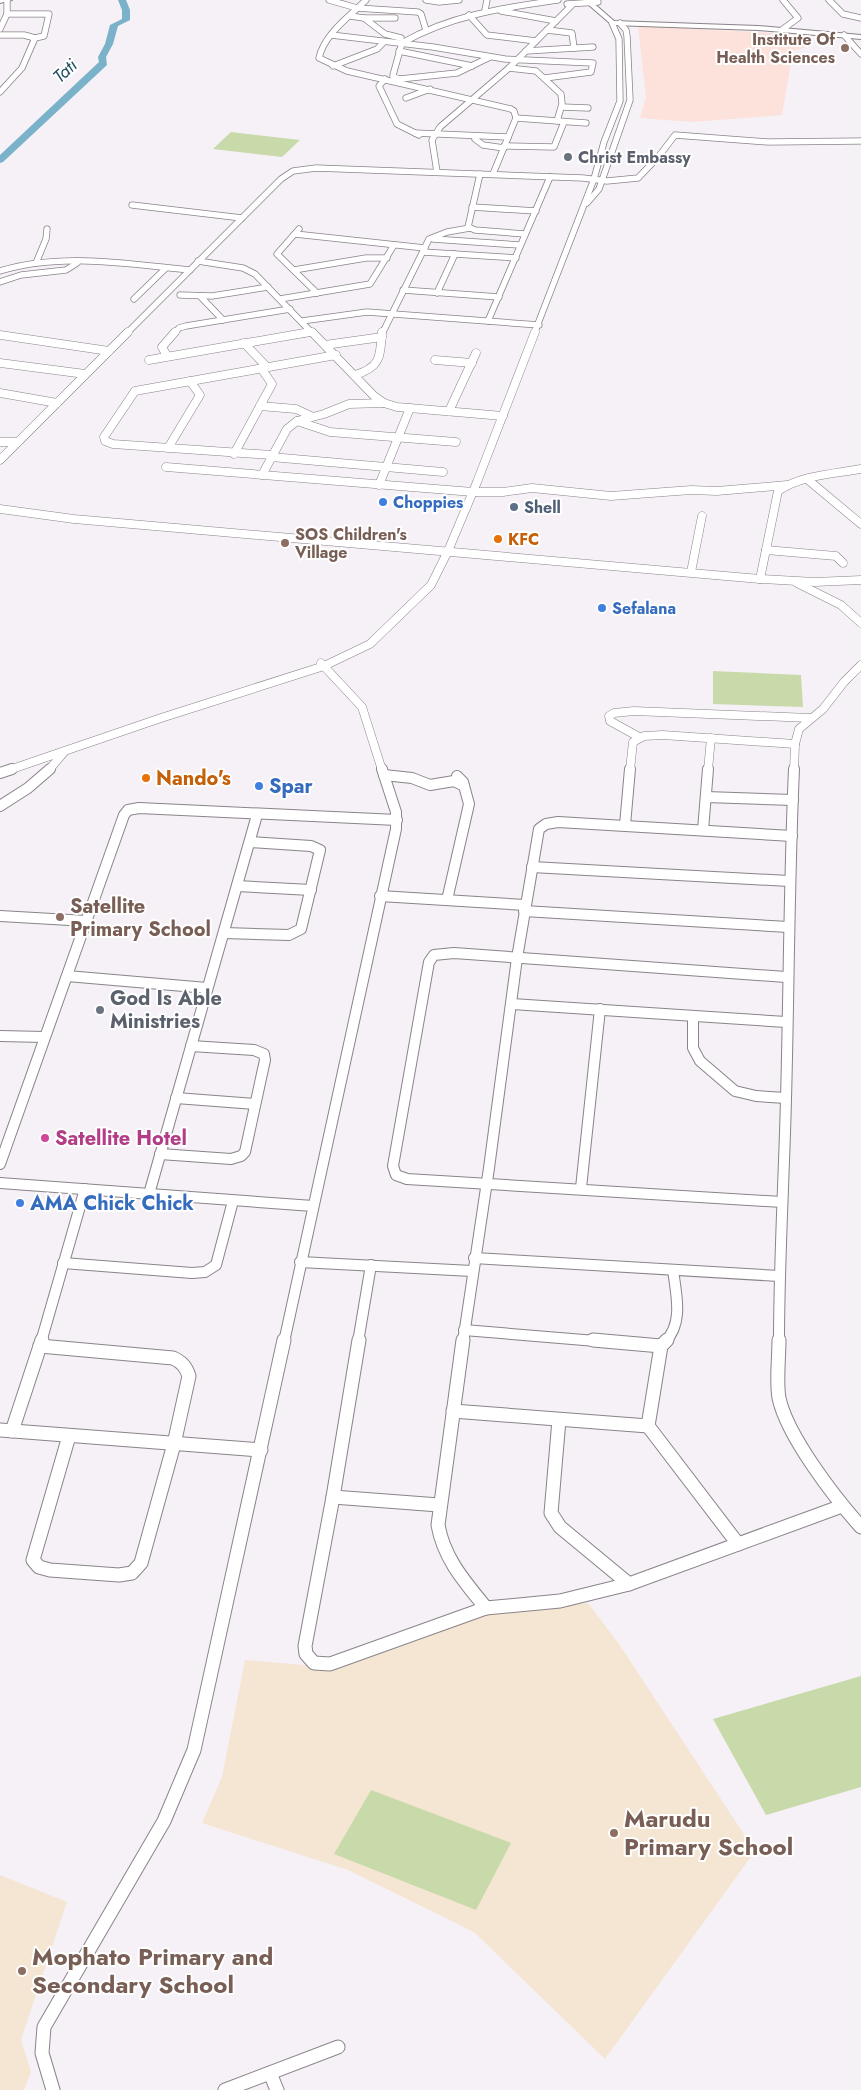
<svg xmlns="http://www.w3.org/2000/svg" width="861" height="2090" font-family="Jost,sans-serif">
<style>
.education{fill:#f5e6d3}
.medical{fill:#fce2da}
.green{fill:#c9daaa}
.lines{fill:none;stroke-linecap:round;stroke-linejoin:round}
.river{fill:#7ab2ca;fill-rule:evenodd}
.minor-far3-casing{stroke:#898489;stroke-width:7}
.minor-far2-casing{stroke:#898489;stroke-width:9}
.minor-far1-casing{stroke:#898489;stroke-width:12}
.minor-casing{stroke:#898489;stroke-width:15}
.major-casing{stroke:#898489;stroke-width:2}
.highway-casing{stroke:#898489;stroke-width:2}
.minor-far3{stroke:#fff;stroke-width:5.5}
.minor-far2{stroke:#fff;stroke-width:8}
.minor-far1{stroke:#fff;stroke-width:10}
.minor{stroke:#fff;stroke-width:13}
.major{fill:#fff;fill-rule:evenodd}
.highway{fill:#fff;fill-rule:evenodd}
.education-dot{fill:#8d6e63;stroke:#fff;stroke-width:2}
.worship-dot{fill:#6b7280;stroke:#fff;stroke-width:2}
.shop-dot{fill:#3f7fe0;stroke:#fff;stroke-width:2}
.service-dot{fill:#5c6f8a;stroke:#fff;stroke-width:2}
.food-dot{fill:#e8710a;stroke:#fff;stroke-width:2}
.hotel-dot{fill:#d1479c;stroke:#fff;stroke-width:2}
.labels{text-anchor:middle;stroke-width:4;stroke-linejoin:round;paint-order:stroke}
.far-education-label{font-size:16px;font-weight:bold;fill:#785e54;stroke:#fff;text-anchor:end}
.far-worship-label{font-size:16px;font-weight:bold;fill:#5b616d;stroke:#fff;text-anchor:start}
.far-shop-label{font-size:16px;font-weight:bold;fill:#366cbe;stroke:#fff;text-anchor:start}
.far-service-label{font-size:16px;font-weight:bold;fill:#4e5e75;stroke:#fff;text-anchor:start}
.far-food-label{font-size:16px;font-weight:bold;fill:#c56008;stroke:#fff;text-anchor:start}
.far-water-label{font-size:18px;font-style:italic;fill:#1d4c5f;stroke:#fff}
.food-label{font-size:20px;font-weight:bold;fill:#c56008;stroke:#fff;text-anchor:start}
.shop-label{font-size:20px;font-weight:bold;fill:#366cbe;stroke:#fff;text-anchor:start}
.education-label{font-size:20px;font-weight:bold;fill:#785e54;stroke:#fff;text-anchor:start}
.worship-label{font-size:20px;font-weight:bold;fill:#5b616d;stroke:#fff;text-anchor:start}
.hotel-label{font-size:20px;font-weight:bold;fill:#b23c85;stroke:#fff;text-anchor:start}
.near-education-label{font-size:24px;font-weight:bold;fill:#785e54;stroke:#fff;text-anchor:start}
</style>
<rect width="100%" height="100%" fill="#f6f0f7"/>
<g class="education">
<path d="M588,1603L619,1644L755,1851L605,2059L474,1932L348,1870L202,1823L222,1777L245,1660L340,1668L495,1612Z"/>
<path d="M0,1875L67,1902L21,2040L31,2072L24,2090H0Z"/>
</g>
<path class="medical" d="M642,26L809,35L807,47L793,51L782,115L692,122L640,118L646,97L638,27Z"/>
<g class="green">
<path d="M231,132L300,140L282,157L213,149Z"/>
<path d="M713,671L801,675L803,707L713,704Z"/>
<path d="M861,1676V1787L766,1815L713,1719Z"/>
<path d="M371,1790L511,1843L476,1910L334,1854Z"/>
</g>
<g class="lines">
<path class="river" d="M118,0H126L130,10V20L118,26L113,44L106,57L107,65L3,162L0,163V155L99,62L98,57L105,44L110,25L122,19V10Z"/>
<defs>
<g id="minor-far3">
<path d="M329,0L357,8L418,12L421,14L426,30"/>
<path d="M366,0C350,16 324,34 319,58L347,71L511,109L514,111L516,118L493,174"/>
<path d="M426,0L439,2L459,0"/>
<path d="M783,0L798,18L783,29"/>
<path d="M829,0L843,14L861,18"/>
<path d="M567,4L598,2"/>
<path d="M485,10L487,0"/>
<path d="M501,11L556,21"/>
<path d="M7,14H49L44,36L35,38"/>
<path d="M469,15L487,35L536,41"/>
<path d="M350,16L364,18L385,34L401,38"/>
<path d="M364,18H395"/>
<path d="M0,29L7,14V0"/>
<path d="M547,30L572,33L574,48"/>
<path d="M0,35H24L35,38L22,68L0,92"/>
<path d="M331,35L433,47L505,59L593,63L591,72L545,78"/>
<path d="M844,35L861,54"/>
<path d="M399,51L472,66"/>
<path d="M526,51L593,47"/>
<path d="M333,66L377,49L384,42"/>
<path d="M509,68L536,71L561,94L562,104L557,121"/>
<path d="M385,79L379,86L397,124L419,135"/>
<path d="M400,79L393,77V75L402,43C451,15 503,8 558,0"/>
<path d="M400,79L457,73L490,57"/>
<path d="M406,98L430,89"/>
<path d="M562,107L588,108"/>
<path d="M516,118L586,123"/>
<path d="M415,133L508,137"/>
<path d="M475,139L483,145L504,148"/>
<path d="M504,146L554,147L564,122"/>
<path d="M437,172L432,140L440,127L509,68L572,5"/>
<path d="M480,174L468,227L475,230L525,234"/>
<path d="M587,203L599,189L630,100L627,36L626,30L620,23"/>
<path d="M132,205L242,218"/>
<path d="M472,207L536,211"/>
<path d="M299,229L277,254L317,293"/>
<path d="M295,234L425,248"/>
<path d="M433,239L519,245"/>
<path d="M423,252L516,258"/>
<path d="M198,261L243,268L255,274L313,334"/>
<path d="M36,263L46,239L47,229"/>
<path d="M294,270L366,258H387"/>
<path d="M0,271C60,252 128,264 190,270"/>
<path d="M0,282L21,275L66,270L77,263"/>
<path d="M403,290L499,297"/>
<path d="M437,293L455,254"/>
<path d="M180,295L212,296L268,287"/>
<path d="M200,296L223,320"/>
<path d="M134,299L166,268"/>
<path d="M280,299L370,284L394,245"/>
<path d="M302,321L367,312L539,325"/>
<path d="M488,321L550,177"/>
<path d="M126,334L281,179L293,171L316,168L583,178L607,181L638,178L659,156L675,135L768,142L861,141"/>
<path d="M174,334L179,328L186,326L290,309"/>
<path d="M303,334L313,332"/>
<path d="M382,334L429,239L447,232L470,228"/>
<path d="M534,334L594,179L604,142L620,101L619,39L612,23"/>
</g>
<g id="minor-far2">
<path d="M312,332L374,396L384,403L397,407L503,416"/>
<path d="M0,335L109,351"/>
<path d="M244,343L267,367"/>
<path d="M325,345L382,337"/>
<path d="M167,356L162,347L175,332"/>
<path d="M149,360L310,332"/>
<path d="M435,360L472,363"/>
<path d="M0,363L85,374"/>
<path d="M355,375C381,367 380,357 382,332"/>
<path d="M0,393L57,403"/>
<path d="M260,406L296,409L311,416"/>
<path d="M449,411L476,353"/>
<path d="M297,421L330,432L456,442"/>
<path d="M0,442H18"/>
<path d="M168,448L200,395L190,381"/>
<path d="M234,454L272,384L261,368"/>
<path d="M272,455L113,444L105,441L104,437L135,391L336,355"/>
<path d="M271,457L443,472"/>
<path d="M0,460L128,332"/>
<path d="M166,467L473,492H503L532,488L611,496L691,490L717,491L787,485"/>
<path d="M262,475L287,429L297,421L324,414L349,404L384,403"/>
<path d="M807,479L861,524"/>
<path d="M379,485L410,408"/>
<path d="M0,509L74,519L760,579L815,582L861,580"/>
<path d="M766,550L836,556L843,563"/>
<path d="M691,572L702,516"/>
<path d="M760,579L778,491C802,475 833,474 861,469"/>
<path d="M797,583L841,605L861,623"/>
<path d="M321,663L362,707L382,770"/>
<path d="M639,737L610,721L609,716L614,713L634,711L810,718"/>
<path d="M9,770L161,718L324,666L370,644L431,585L448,551L477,482L535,332"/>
<path d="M49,770L65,751"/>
<path d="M630,770L633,742L644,736L663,735L795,744"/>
<path d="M708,770L711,738"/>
<path d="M794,770L795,744L799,729L823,709L844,682L861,665"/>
</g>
<g id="minor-far1">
<path d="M0,773L12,769"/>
<path d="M384,775L412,778L430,785L454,781L464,786"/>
<path d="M706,797L793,800"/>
<path d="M0,806L28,788L50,769"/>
<path d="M625,825L630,769"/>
<path d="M703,830L708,769"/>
<path d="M532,867L789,881"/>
<path d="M237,886L311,890"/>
<path d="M380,896L525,905"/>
<path d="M447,900L469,804L463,782L457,776"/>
<path d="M524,911L788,927"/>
<path d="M0,916L87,921"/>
<path d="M224,933L289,935L301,929L320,850L311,846L250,842"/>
<path d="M67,976L207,988"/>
<path d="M512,1004L786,1022"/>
<path d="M693,1016V1048L700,1061L735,1091L756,1096L786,1098"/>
<path d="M0,1036L44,1037"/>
<path d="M176,1098L255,1104"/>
<path d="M160,1154L231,1159L241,1156L245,1152L265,1060L264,1054L254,1050L191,1046"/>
<path d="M0,1164L124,815L128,810L139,808L397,820"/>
<path d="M0,1183L313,1206"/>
<path d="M581,1188L600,1009"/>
<path d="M149,1194L257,815"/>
<path d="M782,1202L407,1179L396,1175L393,1166L429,962L434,955L454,953L786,977"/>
<path d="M474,1258L779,1276"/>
<path d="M300,1262L472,1271"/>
<path d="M63,1263L192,1273L205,1272L216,1265L233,1201"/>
<path d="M464,1330L608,1342"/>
<path d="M41,1342L85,1189"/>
<path d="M284,1342L396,829V812L382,769"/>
<path d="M358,1342L371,1265"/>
<path d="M463,1342L489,1168L517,958L539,829L546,824L558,822L792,836"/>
<path d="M665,1342C684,1323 676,1294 673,1270"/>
<path d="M779,1342C779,1261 784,1180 786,1099C789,989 789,879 794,769"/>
</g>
<g id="minor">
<path d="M359,1340L333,1497L305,1646L306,1654L314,1663L330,1664L486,1608"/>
<path d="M463,1340L438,1525C444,1559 465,1582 486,1608L560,1601L629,1584L842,1506"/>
<path d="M593,1340L661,1346"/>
<path d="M667,1340L661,1346L648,1426L738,1544"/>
<path d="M779,1340C779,1359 776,1381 779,1398C787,1436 835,1498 861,1527"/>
<path d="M40,1346L173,1358C182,1362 186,1367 189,1376L174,1444L141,1563L132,1573L119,1575L50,1570L39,1567L33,1560L69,1436"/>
<path d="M453,1411L648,1426"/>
<path d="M559,1420L551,1513L560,1527L629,1584"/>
<path d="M0,1430L261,1450"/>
<path d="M12,1431L42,1340"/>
<path d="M333,1497L439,1505"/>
<path d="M270,2073L277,2090"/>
<path d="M53,2090L42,2053L44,2027L164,1821L194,1750L284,1340"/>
<path d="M225,2090L338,2047"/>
</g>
<path id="major" d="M583,0H590L614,21L758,26L861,35V39L758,30L612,25Z"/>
<path id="highway" d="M0,0H12L0,3Z"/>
</defs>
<use href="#minor-far3" class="minor-far3-casing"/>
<use href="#minor-far2" class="minor-far2-casing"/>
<use href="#minor-far1" class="minor-far1-casing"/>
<use href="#minor" class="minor-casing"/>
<use href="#major" class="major-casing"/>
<use href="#highway" class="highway-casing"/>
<use href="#minor-far3" class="minor-far3"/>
<use href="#minor-far2" class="minor-far2"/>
<use href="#minor-far1" class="minor-far1"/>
<use href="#minor" class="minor"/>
<use href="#major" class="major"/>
<use href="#highway" class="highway"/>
</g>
<g class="education-dot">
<circle cx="845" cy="48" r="5"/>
<circle cx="285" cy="543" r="5"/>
<circle cx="60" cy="917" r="5"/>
<circle cx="614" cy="1833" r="5"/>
<circle cx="22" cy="1971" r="5"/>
</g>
<g class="worship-dot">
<circle cx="568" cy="157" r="5"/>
<circle cx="100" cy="1010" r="5"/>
</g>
<g class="shop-dot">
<circle cx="383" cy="502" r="5"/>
<circle cx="602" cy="608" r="5"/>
<circle cx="259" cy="786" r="5"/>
<circle cx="20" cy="1203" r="5"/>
</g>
<circle class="service-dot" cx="514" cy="507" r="5"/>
<g class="food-dot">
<circle cx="498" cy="539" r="5"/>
<circle cx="146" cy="778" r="5"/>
</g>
<circle class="hotel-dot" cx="45" cy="1138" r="5"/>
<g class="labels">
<g class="far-education-label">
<text x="835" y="45">Institute Of<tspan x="835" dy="18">Health Sciences</tspan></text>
<text x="295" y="540" text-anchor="start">SOS Children's<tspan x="295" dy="18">Village</tspan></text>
</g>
<g class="far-worship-label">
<text x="578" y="163">Christ Embassy</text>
</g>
<g class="far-shop-label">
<text x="393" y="508">Choppies</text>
<text x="612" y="614">Sefalana</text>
</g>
<g class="far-service-label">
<text x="524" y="513">Shell</text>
</g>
<g class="far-food-label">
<text x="508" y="545">KFC</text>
</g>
<g class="far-water-label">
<text transform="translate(65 71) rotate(-43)" y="6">Tati</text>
</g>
<g class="food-label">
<text x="156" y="785">Nando's</text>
</g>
<g class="shop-label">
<text x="269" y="793">Spar</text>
<text x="30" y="1210">AMA Chick Chick</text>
</g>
<g class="education-label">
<text x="70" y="913">Satellite<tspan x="70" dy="23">Primary School</tspan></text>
</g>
<g class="worship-label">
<text x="110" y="1005">God Is Able<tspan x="110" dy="23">Ministries</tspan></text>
</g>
<g class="hotel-label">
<text x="55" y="1145">Satellite Hotel</text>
</g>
<g class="near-education-label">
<text x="624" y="1827">Marudu<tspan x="624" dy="28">Primary School</tspan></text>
<text x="32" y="1965">Mophato Primary and<tspan x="32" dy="28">Secondary School</tspan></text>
</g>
</g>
</svg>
